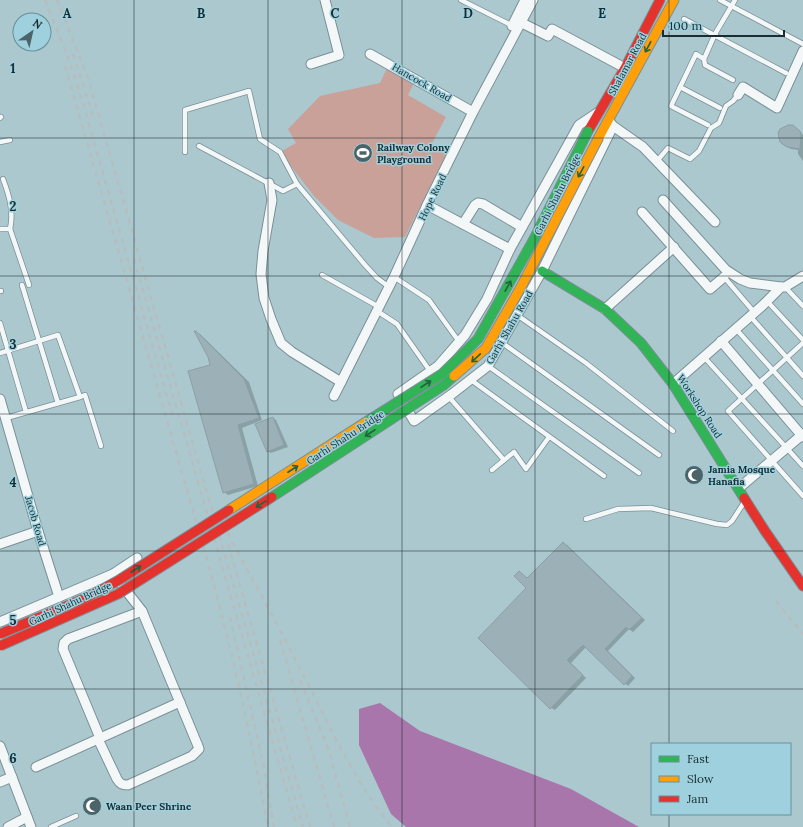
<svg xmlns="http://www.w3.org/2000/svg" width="803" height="827" font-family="Lora,serif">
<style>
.green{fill:#c9a199}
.water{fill:#a876aa}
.shadow{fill:#0003}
.building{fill:#9cb1b7;stroke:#8aa0a6}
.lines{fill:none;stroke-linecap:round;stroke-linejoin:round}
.lane-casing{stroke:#7a9096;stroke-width:6}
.street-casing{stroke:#7a9096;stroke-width:11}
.fast-casing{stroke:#7a9096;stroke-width:11}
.slow-casing{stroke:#7a9096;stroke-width:11}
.jam-casing{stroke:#7a9096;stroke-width:11}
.lane{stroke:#f3f7f8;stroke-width:4.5}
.street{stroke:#f3f7f8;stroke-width:9}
.fast{stroke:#30b455;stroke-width:9}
.slow{stroke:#ff9f0a;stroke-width:9}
.jam{stroke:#e5322d;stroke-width:9}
.rail{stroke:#b6bdbf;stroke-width:2.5;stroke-dasharray:5 5;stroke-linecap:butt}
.fast-bridge-casing{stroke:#7a9096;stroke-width:11;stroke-linecap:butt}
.slow-bridge-casing{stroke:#7a9096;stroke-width:11;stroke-linecap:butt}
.jam-bridge-casing{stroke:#7a9096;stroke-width:11;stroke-linecap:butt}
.fast-bridge{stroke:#30b455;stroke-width:9}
.slow-bridge{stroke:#ff9f0a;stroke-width:9}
.jam-bridge{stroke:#e5322d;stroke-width:9}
.oneway{stroke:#226340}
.grid{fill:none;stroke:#192d32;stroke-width:1;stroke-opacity:0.55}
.labels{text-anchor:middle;stroke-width:3;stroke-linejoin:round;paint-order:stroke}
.street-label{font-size:10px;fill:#192d32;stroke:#9ed1dd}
.poi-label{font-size:10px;font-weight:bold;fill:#192d32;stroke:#9ed1dd;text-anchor:start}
.grid-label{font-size:13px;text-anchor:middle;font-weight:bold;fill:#192d32;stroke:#9ed1dd;stroke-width:3;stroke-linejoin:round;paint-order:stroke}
</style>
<rect width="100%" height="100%" fill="#acc8cf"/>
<path class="green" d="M388,66L415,81L408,95L446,117L431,145L446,155L405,237L374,238L338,220L314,196L280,152L296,143L288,129L320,96L380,83Z"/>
<path class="water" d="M380,703L420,731L571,789L639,827H406L391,814L359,745V709Z"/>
<g class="shadow">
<path d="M792,126L800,131L803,135V161L798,154V150L791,149L783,145L779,138Z"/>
<path d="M196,332L200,334L249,382L262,420L242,428L258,486L228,495L224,492L211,365L209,357Z"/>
<path d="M273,418L276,420L288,447L271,453L267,451Z"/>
<path d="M563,543L567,545L645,620L633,632L629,629L608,651L635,678L628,686L586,647L571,663L586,678L555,710L551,708L528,588L520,572L528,579Z"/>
</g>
<g class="building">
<path d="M788,125H793L800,131L801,135L800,149L787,147L780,142L778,133L780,129Z"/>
<path d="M194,331H196L244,379L259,418L238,425L254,484L223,493L188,371L210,365L208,357Z"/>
<path d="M273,417L284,445L267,452L255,424Z"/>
<path d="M563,542L642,618L629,630L626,627L605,649L632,676L624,685L583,645L567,660L583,675L550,709L478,638L526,588L514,576L519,571L527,578Z"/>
</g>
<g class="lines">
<defs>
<g id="lane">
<path d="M461,0L513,26"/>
<path d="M720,0L803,44"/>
<path d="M684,19L786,73"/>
<path d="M704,59L705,65L733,80"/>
<path d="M680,87L720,108"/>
<path d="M0,118L1,117"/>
<path d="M708,125L671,106L696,54L704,59L715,34L735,0"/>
<path d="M0,142L10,140"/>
<path d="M199,146L283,191L297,184L365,265L377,278L389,287"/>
<path d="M185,152V110L249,91L260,139L280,152L297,184"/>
<path d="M657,161L668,148L690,159L699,151L711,128L719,123L726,106L733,101L738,95"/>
<path d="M3,179C9,195 14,211 10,229"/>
<path d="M0,229H10L29,285"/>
<path d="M322,275L379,307"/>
<path d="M394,277L429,300L460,343"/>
<path d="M724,277L754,312"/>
<path d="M22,285L58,403"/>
<path d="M785,287L803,306"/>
<path d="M0,291H1"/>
<path d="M767,301L803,340"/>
<path d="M377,311L397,324L430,371"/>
<path d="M517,315L586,363L673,431"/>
<path d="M750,316L803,376"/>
<path d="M0,323L26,412"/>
<path d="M736,329L803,404"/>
<path d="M501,342L659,455"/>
<path d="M803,343L728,411L803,496"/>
<path d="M0,353L58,335L80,397L6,418"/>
<path d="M704,357L803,466"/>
<path d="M488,366L639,473"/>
<path d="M471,380L604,476"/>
<path d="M80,397L85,395L101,446"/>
<path d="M449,397L504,460"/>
<path d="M492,470L514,452L526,469L549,437"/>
<path d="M586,519L618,509L651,508L717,524L727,525L732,521L745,501"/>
<path d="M51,827L76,816"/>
</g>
<g id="street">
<path d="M522,23L548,36L552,29L625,68"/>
<path d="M512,26L525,0"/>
<path d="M370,54L473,112"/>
<path d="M311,64L339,55L325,0"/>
<path d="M738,95L743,87L777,108L803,51"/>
<path d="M597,113L579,125L510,249L487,299L465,335L438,366L398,394L414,421L452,394L488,366L542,271L613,126L609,121"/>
<path d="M613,126L643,147L715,222"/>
<path d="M269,183L272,200L263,251L261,274L264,298L271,319L281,343L292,352L341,382"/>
<path d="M663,200L726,270L740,279L750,283L781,287"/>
<path d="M427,205L510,249"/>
<path d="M642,212L710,289L724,277"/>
<path d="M463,224L475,205L478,203L483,204L522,227"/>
<path d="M605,309L674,247"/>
<path d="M721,341L803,437"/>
<path d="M673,384L762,306L781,287H785L803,276"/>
<path d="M334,396L394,277L427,205L473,112L533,0"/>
<path d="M0,399L38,531L59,597"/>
<path d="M739,488L803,434"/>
<path d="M0,544L38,531"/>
<path d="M0,622L113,574L137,558"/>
<path d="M100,738L63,649L64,643L68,639L142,611"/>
<path d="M98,739L117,779C120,784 122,785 128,785L192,756L199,749L198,746L142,611L113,574"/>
<path d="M0,746L31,827"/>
<path d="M36,767L180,702"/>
<path d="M0,782L12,777"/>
<path d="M8,827L27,817"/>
</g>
<path id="fast" d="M542,271L605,309L641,343L673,384L744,498"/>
<path id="slow" d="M599,137L674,0"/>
<g id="jam">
<path d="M588,131L625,68L660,0"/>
<path d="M744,498L765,531L803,586"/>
</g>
</defs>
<use href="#lane" class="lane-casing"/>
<use href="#street" class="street-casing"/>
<use href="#fast" class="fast-casing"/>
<use href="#slow" class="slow-casing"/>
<use href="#jam" class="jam-casing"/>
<use href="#lane" class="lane"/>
<use href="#street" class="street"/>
<use href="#fast" class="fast"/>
<use href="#slow" class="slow"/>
<use href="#jam" class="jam"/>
<g class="rail">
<path d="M45,0L65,50L78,86L173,417"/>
<path d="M57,0L88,78L303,827"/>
<path d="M73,54L93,115"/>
<path d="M65,66L208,563C232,650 251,738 268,827"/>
<path d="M134,259L297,827"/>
<path d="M223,524C248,572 275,619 299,667C328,721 352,779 392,827"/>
<path d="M228,544L310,827"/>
<path d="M776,601L803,634"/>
<path d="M230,617L263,762L274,827"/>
<path d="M280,640L334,827"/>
<path d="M300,680L329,751L350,827"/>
</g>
<defs>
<g id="fast-bridge">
<path d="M366,422L442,374L478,339L534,239L588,131"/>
<path d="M272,497L444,385L454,376"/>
</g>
<g id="slow-bridge">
<path d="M454,376L486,348L521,287L599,137"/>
<path d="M229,510L366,422"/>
</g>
<g id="jam-bridge">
<path d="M0,634L88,597L119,580L229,510"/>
<path d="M0,646L118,594L272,497"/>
</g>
</defs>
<use href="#fast-bridge" class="fast-bridge-casing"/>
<use href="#slow-bridge" class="slow-bridge-casing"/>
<use href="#jam-bridge" class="jam-bridge-casing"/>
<use href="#fast-bridge" class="fast-bridge"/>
<use href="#slow-bridge" class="slow-bridge"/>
<use href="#jam-bridge" class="jam-bridge"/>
</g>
<defs><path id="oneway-shaft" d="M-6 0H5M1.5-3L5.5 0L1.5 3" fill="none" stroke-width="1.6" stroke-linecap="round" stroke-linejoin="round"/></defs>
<g class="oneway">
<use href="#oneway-shaft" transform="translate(648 47) rotate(118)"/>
<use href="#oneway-shaft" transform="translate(581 172) rotate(118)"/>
<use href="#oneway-shaft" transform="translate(508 286) rotate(-61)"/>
<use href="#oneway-shaft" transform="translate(476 358) rotate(137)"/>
<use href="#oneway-shaft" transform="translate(426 384) rotate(-33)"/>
<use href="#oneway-shaft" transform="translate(370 433) rotate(147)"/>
<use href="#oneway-shaft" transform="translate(293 469) rotate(-33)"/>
<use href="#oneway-shaft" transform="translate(261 504) rotate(148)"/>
<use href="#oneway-shaft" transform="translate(136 569) rotate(-33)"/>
</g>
<path class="grid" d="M134,0V827M268,0V827M402,0V827M535,0V827M669,0V744M0,138H803M0,276H803M0,414H803M0,551H803M0,689H803M669,814V827"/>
<defs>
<symbol id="stadium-disc" viewBox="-11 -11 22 22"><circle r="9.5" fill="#4c6369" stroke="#9ed1dd"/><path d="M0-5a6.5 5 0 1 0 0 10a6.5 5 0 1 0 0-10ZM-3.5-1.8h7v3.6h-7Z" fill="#fff"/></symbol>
<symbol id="mosque-disc" viewBox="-11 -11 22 22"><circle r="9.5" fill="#4c6369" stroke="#9ed1dd"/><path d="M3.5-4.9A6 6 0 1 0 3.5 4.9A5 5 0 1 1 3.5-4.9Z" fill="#fff"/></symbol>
</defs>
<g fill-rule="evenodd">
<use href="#stadium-disc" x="352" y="142" width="22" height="22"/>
<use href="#mosque-disc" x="683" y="464" width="22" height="22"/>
<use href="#mosque-disc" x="81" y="795" width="22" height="22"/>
</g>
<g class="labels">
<g class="street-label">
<text transform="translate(627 64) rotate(-62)" y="4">Shalamar Road</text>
<text transform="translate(422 82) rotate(30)" y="4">Hancock Road</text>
<text transform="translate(557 194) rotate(-63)" y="4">Garhi Shahu Bridge</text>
<text transform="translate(432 197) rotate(-64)" y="4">Hope Road</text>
<text transform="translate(509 327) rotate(-60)" y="4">Garhi Shahu Road</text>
<text transform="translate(700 406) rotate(57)" y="4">Workshop Road</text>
<text transform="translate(345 437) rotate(-33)" y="4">Garhi Shahu Bridge</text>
<text transform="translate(36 521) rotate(74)" y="4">Jacob Road</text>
<text transform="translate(70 603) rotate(-25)" y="4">Garhi Shahu Bridge</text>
</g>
<g class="poi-label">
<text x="377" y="151">Railway Colony<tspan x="377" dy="12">Playground</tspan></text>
<text x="708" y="473">Jamia Mosque<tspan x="708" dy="12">Hanafia</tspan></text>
<text x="106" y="810">Waan Peer Shrine</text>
</g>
</g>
<g class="grid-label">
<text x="67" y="18">A</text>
<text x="201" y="18">B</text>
<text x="335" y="18">C</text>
<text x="468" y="18">D</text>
<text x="602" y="18">E</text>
<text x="13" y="73">1</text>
<text x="13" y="211">2</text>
<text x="13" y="349">3</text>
<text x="13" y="487">4</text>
<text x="13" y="625">5</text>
<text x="13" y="763">6</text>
</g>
<rect x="651" y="743" width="140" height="72" fill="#9ed1dd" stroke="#698f99"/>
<rect x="659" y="756" width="20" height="6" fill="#30b455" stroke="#698f99"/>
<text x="687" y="763" font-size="12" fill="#192d32">Fast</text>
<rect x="659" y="776" width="20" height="6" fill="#ff9f0a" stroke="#698f99"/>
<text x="687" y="783" font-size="12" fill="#192d32">Slow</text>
<rect x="659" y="796" width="20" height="6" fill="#e5322d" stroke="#698f99"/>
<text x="687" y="803" font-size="12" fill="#192d32">Jam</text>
<g transform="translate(32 32) rotate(34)"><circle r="19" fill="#9ed1dd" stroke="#698f99"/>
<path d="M0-3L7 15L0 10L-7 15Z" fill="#4c6369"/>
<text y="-6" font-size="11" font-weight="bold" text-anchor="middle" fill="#192d32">N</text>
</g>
<path d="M663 30v6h121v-6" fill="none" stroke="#192d32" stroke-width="2"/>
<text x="669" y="30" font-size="12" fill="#192d32" stroke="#9ed1dd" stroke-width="3" paint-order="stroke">100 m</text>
</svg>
